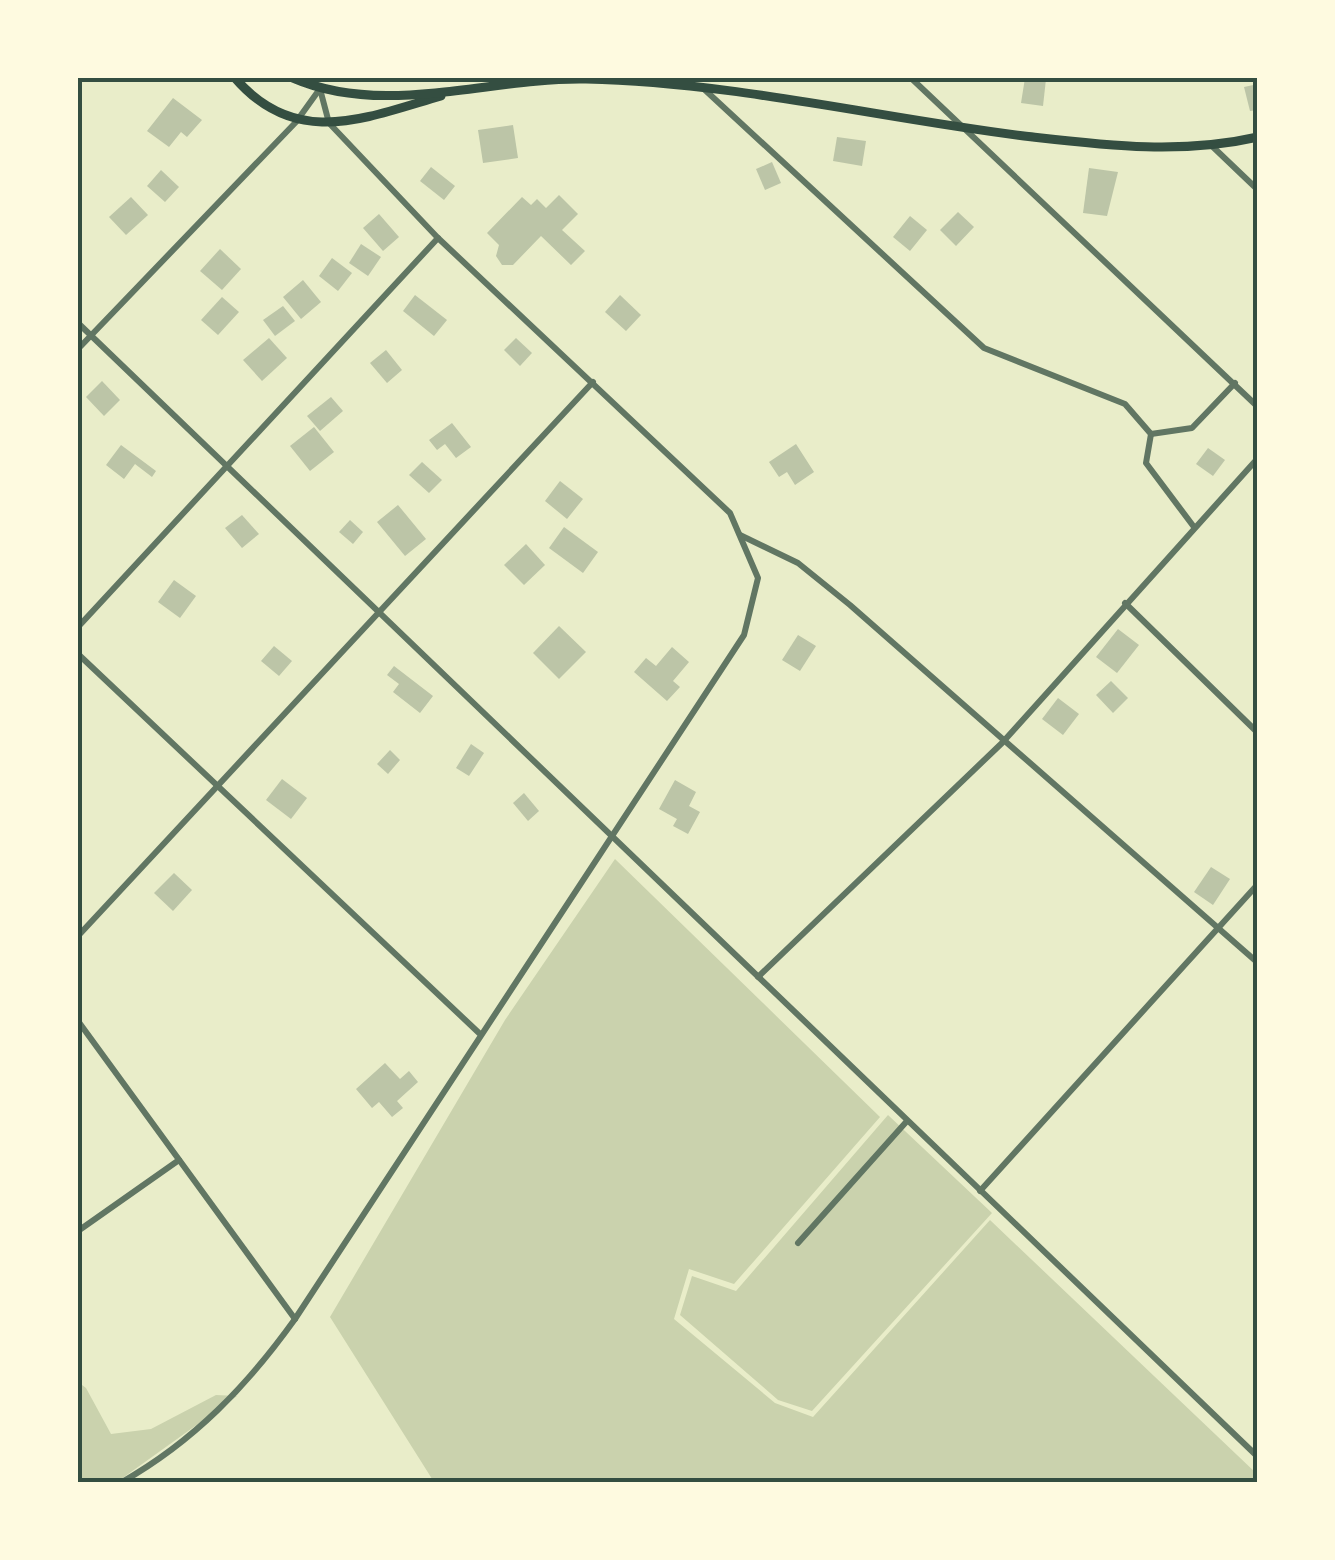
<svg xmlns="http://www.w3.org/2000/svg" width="1335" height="1560" font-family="'DM Sans',sans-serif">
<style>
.green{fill:#cad2ad}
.building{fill:#bcc5a7}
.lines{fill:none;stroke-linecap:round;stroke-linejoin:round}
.minor{stroke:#617663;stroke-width:6}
.secondary{stroke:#344e41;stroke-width:9}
.neatline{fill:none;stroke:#344e41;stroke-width:4}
</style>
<rect width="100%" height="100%" fill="#e9edc9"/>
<g class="green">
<path d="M615,859L880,1117L734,1284L689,1269L674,1319L775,1403L813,1417L990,1220L1257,1474V1482H434L330,1317L505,1020Z"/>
<path d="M888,1115L992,1213L812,1411L778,1400L680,1315L692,1276L736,1291Z"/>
<path d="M78,1382L86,1388L111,1434L151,1429L216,1395L237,1396L117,1482H78Z"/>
</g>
<g class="building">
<path d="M1025,78L1046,79L1043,106L1021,103Z"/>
<path d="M1258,84V110L1250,111L1244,87Z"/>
<path d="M173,98L202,120L187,137L181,132L169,147L147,131Z"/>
<path d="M513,125L518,158L483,163L478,130Z"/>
<path d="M837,137L866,141L862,166L833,161Z"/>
<path d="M772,162L781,183L765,190L756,169Z"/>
<path d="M431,167L455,186L444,200L420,181Z"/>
<path d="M1089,168L1118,172L1107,216L1083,213Z"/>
<path d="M161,170L179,187L165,202L147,186Z"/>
<path d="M559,195L578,214L562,230L585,251L571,265L541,236L513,265H502L496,256L499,245L487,233L522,197L531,205L537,199L546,208Z"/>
<path d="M131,197L148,215L126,235L109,217Z"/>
<path d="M958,212L974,227L956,246L940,230Z"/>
<path d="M379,214L399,237L383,251L363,228Z"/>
<path d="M910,216L927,230L910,251L893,237Z"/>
<path d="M361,244L381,257L368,276L349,263Z"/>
<path d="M220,249L241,269L222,290L200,271Z"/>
<path d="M332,258L352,273L338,291L319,276Z"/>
<path d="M303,280L321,302L301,319L283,297Z"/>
<path d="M415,295L447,320L434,336L403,311Z"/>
<path d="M620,295L641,315L626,331L605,312Z"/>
<path d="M222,297L239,312L218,335L201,320Z"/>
<path d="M283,306L295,321L275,336L263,320Z"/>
<path d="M269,338L287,358L262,381L243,360Z"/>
<path d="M516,338L532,353L520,366L504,350Z"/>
<path d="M386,350L402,370L387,383L370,363Z"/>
<path d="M102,381L120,400L104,416L86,397Z"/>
<path d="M331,397L343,411L320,431L307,416Z"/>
<path d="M452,423L471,447L456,458L445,444L437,450L429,440Z"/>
<path d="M314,427L334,452L310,471L290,446Z"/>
<path d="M796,444L814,472L795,485L787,472L779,477L769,462Z"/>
<path d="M121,445L156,471L152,477L135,464L124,479L106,465Z"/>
<path d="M1208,448L1225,460L1213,476L1196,464Z"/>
<path d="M422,462L442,480L429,493L409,475Z"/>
<path d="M560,481L583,499L567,519L545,501Z"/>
<path d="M398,505L426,539L405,556L377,522Z"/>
<path d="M242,515L259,534L242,548L225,528Z"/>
<path d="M350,520L363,532L353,544L339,532Z"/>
<path d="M564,527L598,552L583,573L549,548Z"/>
<path d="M526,544L545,565L524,585L504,565Z"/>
<path d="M174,580L196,596L180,618L158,602Z"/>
<path d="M559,626L586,652L559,679L533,653Z"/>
<path d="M1118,629L1139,645L1117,673L1096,657Z"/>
<path d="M798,635L816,646L800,671L782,660Z"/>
<path d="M274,646L292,661L279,676L261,661Z"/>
<path d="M672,647L689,662L673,681L680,687L667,701L634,672L646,658L656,666Z"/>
<path d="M394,666L433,696L420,713L393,692L399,684L387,675Z"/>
<path d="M1111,681L1128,698L1113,713L1096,695Z"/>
<path d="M1058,698L1079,714L1063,735L1042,719Z"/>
<path d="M471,744L484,753L469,776L456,768Z"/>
<path d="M390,750L400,760L388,774L377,764Z"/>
<path d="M282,779L307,798L291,819L266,800Z"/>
<path d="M675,780L696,792L689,806L700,812L688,834L673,826L677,819L659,809Z"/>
<path d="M524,793L539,811L528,821L513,803Z"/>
<path d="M1211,867L1230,879L1213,905L1194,892Z"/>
<path d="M174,873L192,890L173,911L154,893Z"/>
<path d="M385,1063L400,1079L409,1071L418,1082L397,1101L403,1108L392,1117L379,1102L372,1108L356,1089Z"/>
</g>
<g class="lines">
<g class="minor">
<path d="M911,78L1258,407"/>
<path d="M705,90L984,348L1125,404L1151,434L1146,463L1194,527"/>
<path d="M1213,147L1258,190"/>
<path d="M78,323L1258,1457"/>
<path d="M78,349L296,122L319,90"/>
<path d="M1151,434L1192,428L1235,383"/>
<path d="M740,535L798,563L850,605L1258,963"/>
<path d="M1125,603L1258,733"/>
<path d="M78,627L438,238"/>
<path d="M78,654L479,1033"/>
<path d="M78,936L593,382"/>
<path d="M758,977L1002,743L1258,458"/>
<path d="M78,1021L295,1319"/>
<path d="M980,1191L1258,884"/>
<path d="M78,1231L179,1160"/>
<path d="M798,1243L907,1121"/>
<path d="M122,1482C194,1441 247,1386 295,1319L744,635L758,578L730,513L438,238L329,123L320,89"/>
</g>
<g class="secondary">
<path d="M235,78C296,149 365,118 441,96"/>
<path d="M293,78C385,118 490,77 586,79C732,82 879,118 1024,136C1103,145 1179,155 1258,137"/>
</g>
</g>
<rect width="1335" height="1560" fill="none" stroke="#fefae0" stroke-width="160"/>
<rect x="80" y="80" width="1175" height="1400" class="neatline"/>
</svg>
